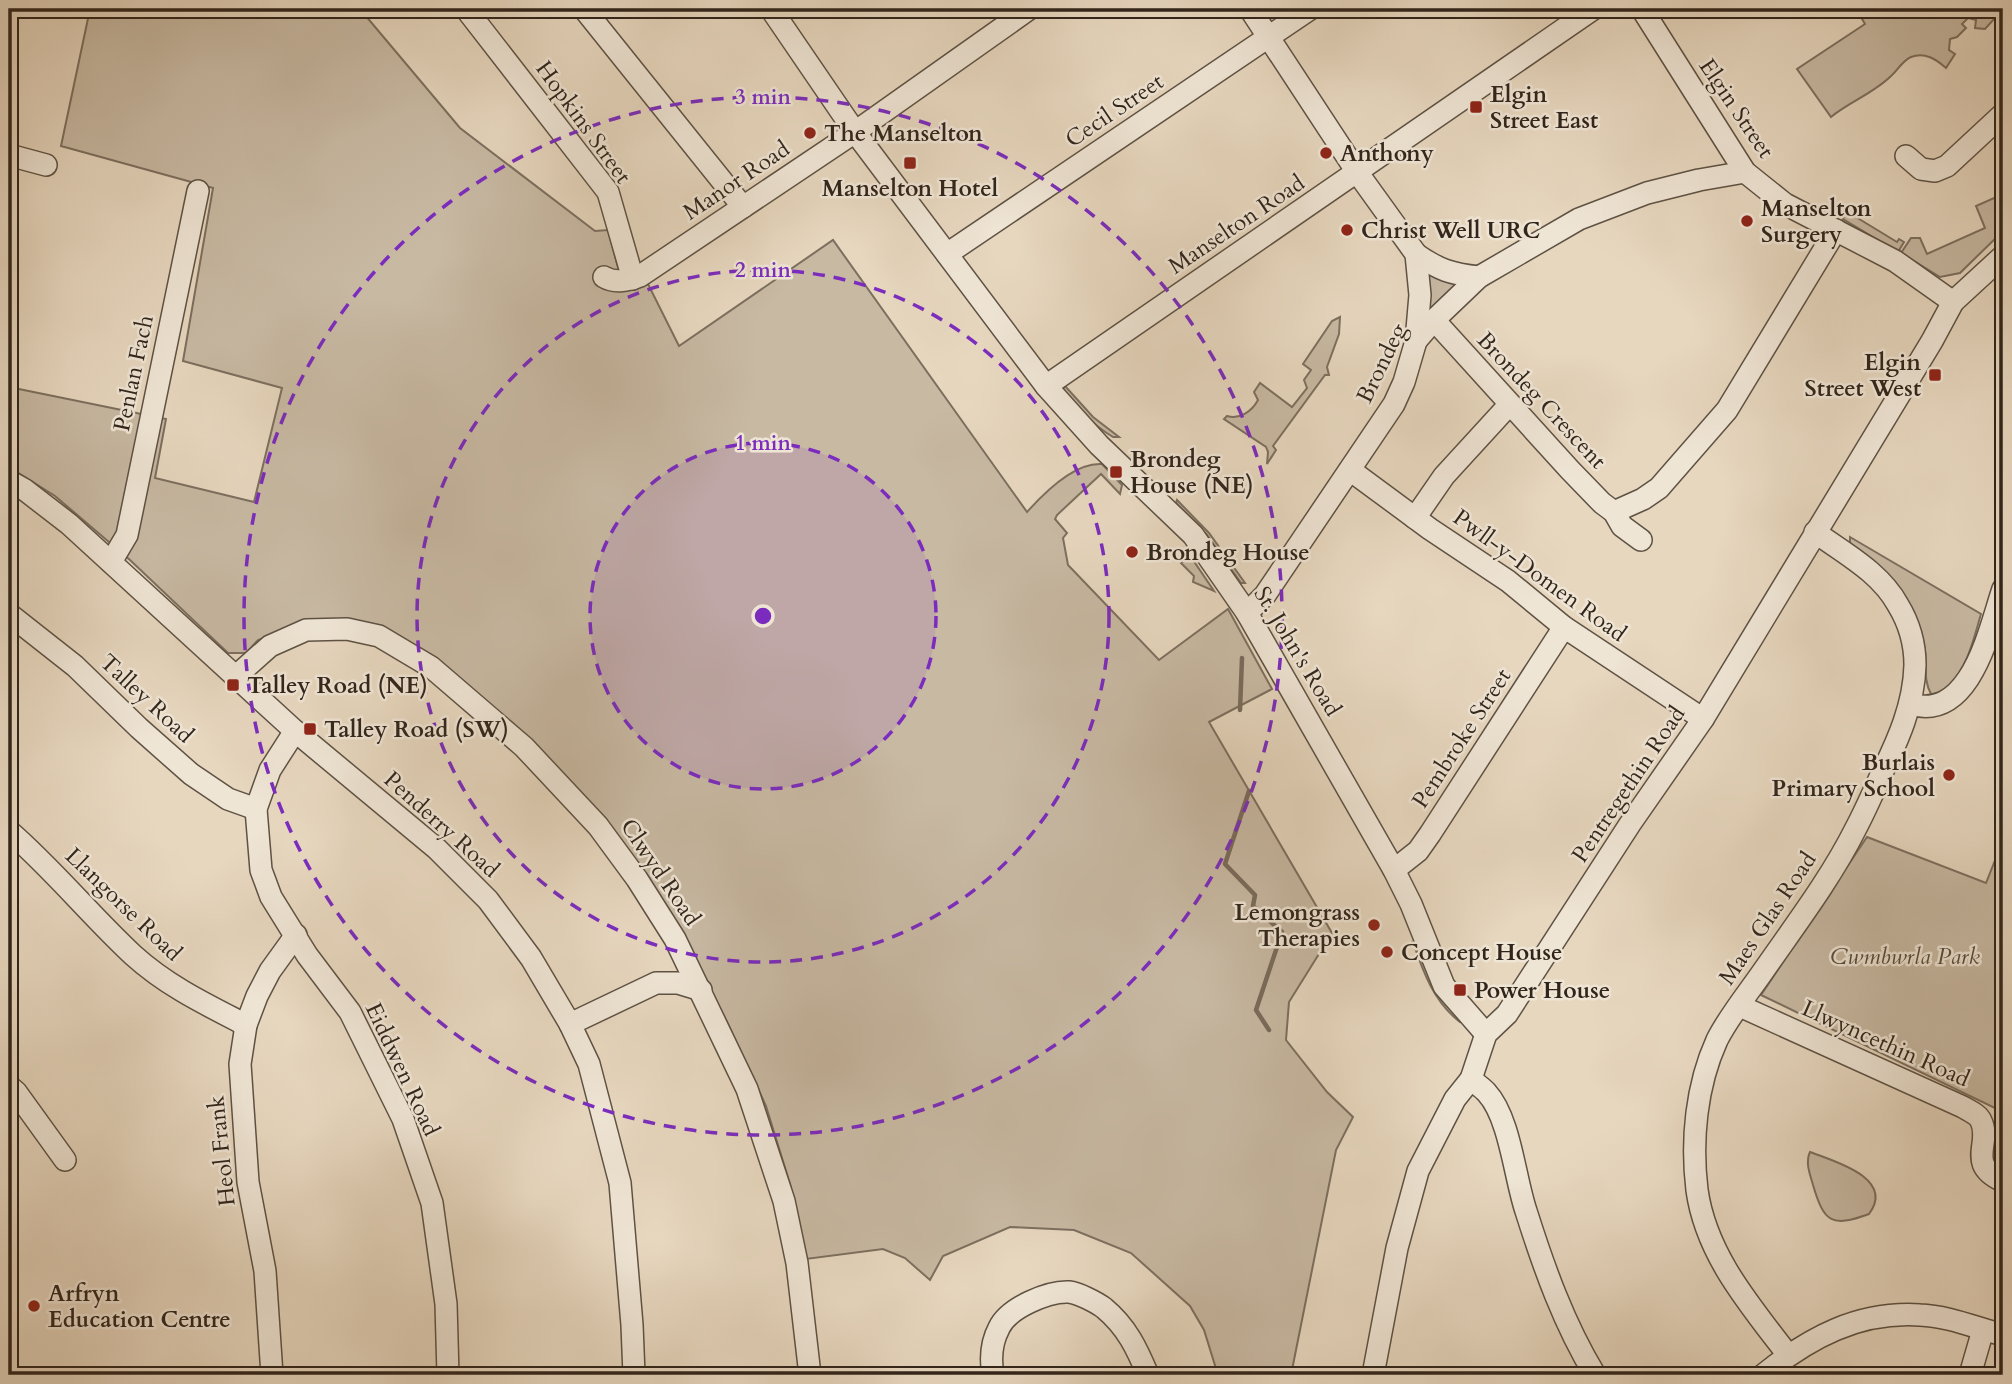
<svg xmlns="http://www.w3.org/2000/svg" width="2012" height="1384" font-family="Cardo,serif">
<style>
.green{fill:#c8b9a3;stroke:#7c6f5f;stroke-width:2}
.lines{fill:none;stroke-linecap:round;stroke-linejoin:round}
.stream{stroke:#796b5c;stroke-width:4.5}
.minor-casing{stroke:#5e5244;stroke-width:24}
.minor{stroke:#efe5d5;stroke-width:21}
.ring{fill:none;stroke:#7b2cbf;stroke-width:3.5;stroke-dasharray:12 9}
.poi-dot{fill:#8f2418;stroke:#efe5d5;stroke-width:2.5}
.labels{text-anchor:middle;stroke-width:5;stroke-linejoin:round;paint-order:stroke}
.poi-label{font-size:23px;font-weight:bold;fill:#31251b;stroke:#efe5d5;text-anchor:start}
.street-label{font-size:23px;fill:#31251b;stroke:#efe5d5}
.park-label{font-size:23px;font-style:italic;fill:#574a3d;stroke:#efe5d5}
.centre{fill:#7b2cbf;stroke:#efe5d5;stroke-width:3.5}
.ring-label{font-size:21px;text-anchor:middle;font-weight:bold;fill:#7b2cbf;stroke:#efe5d5;stroke-width:5;stroke-linejoin:round;paint-order:stroke}
</style>
<rect width="100%" height="100%" fill="#e7d7bf"/>
<filter id="stains"><feTurbulence type="fractalNoise" baseFrequency=".00286" numOctaves="4"/><feColorMatrix values="0 0 0 0 .2 0 0 0 0 .09 0 0 0 0 .02 0 0 0 .5 -.17"/></filter>
<radialGradient id="worn" r=".72"><stop offset=".6" stop-color="#630" stop-opacity="0"/><stop offset="1" stop-color="#630" stop-opacity=".3"/></radialGradient>
<g class="green">
<path d="M90,9H360L460,128L595,231L608,230L619,271L647,282L679,346L833,240L1027,512C1043,494 1074,462 1102,464L1122,485L1120,494L1101,474L1057,515L1055,519L1067,533L1063,538L1068,565L1159,660L1228,609L1272,689L1209,722L1332,933L1289,1002L1286,1040L1327,1092L1353,1117L1336,1150L1291,1375H1218L1204,1330L1190,1306L1131,1253L1074,1230L1010,1227L943,1256L930,1280L905,1258L883,1249L806,1259L790,1184L766,1106L727,1022L693,955L649,881L410,644L301,624L258,640L246,653H228L130,560L55,496L9,467V387L166,419L155,478L254,502L282,388L183,361L213,188L61,146Z"/>
<path d="M1856,9H2003V21L1994,19L1985,29L1975,28L1976,20L1968,18L1962,24L1966,28L1957,37L1950,39L1949,50L1955,54L1946,68C1936,59 1925,52 1911,57C1902,61 1898,70 1891,76C1874,93 1849,102 1831,117L1797,69L1865,24Z"/>
<path d="M2003,194V231L1960,273L1940,277L1901,253L1911,238H1920L1927,254L1985,228L1976,206Z"/>
<path d="M1846,211L1897,242L1899,239L1904,242L1898,252L1843,219Z"/>
<path d="M1427,270L1453,280L1458,285L1428,312Z"/>
<path d="M1340,317L1339,334L1327,367L1329,375H1325L1273,446L1276,450L1267,464L1268,452L1266,447L1224,419L1227,416C1240,420 1252,411 1258,400L1254,392L1260,383L1292,407L1307,388L1304,380L1311,370L1303,364L1332,321Z"/>
<path d="M1065,386L1093,417L1119,437H1113C1093,425 1076,408 1063,388Z"/>
<path d="M1177,500L1209,533L1245,583H1241L1207,535L1176,503Z"/>
<path d="M1850,537L1981,614C1974,637 1962,695 1931,694C1923,679 1927,667 1925,651C1919,602 1886,573 1850,543Z"/>
<path d="M1188,557L1193,560L1214,591L1193,582L1194,576L1181,563Z"/>
<path d="M1867,837L1986,883L2003,840V1112L1761,995Z"/>
<path d="M1413,942L1416,943L1464,1020L1460,1022C1434,1002 1423,972 1413,942Z"/>
<path d="M1810,1152C1833,1161 1896,1178 1869,1214C1831,1228 1824,1222 1813,1185C1810,1174 1805,1163 1810,1152Z"/>
</g>
<g class="lines">
<g class="stream">
<path d="M1240,710L1242,658"/>
<path d="M1249,791L1225,864L1255,895L1253,906L1282,932L1256,1010L1269,1030"/>
</g>
<defs>
<g id="minor">
<path d="M466,9L608,192L633,279"/>
<path d="M584,9L743,207"/>
<path d="M771,9L855,132L1046,386L1099,445L1193,535L1247,613L1394,870L1411,904L1444,986L1486,1034"/>
<path d="M1250,9L1357,172L1416,254L1420,295L1416,341"/>
<path d="M1642,9L1745,172L1785,204L1895,261L1953,302"/>
<path d="M9,155L46,165"/>
<path d="M1906,156L1921,169L1935,171L1947,166L2003,114"/>
<path d="M947,254L1310,9"/>
<path d="M1416,254C1439,270 1451,274 1479,277"/>
<path d="M604,277C616,284 628,280 640,276L855,132L1029,9"/>
<path d="M1434,320L1570,470L1602,503L1614,512L1622,526L1641,540"/>
<path d="M1046,386L1593,9"/>
<path d="M1350,470L1430,529L1508,581L1564,627L1703,719"/>
<path d="M9,481L25,490L69,524L295,731L437,849L488,900L531,958L570,1024L589,1064L620,1183L632,1325L634,1375"/>
<path d="M1614,512L1643,499L1659,488L1727,410L1836,230"/>
<path d="M1415,518L1444,476L1509,405"/>
<path d="M111,562L127,535L198,191"/>
<path d="M1247,613L1265,595L1394,404L1404,382L1416,341L1434,320L1479,277L1579,219L1647,193L1699,180L1745,172"/>
<path d="M9,614L75,666L139,728L191,774L228,799L256,809"/>
<path d="M235,677L270,646L306,630L347,629L379,636L431,667L524,747L598,826L637,879L675,939L747,1089L784,1201L797,1263L810,1375"/>
<path d="M1910,704C1971,722 1989,630 2003,589"/>
<path d="M295,731L270,770L256,809L261,870L271,897L307,955L350,1012L403,1119L432,1203L446,1304L448,1375"/>
<path d="M9,831C53,869 90,915 133,955C167,986 207,1005 246,1025"/>
<path d="M1394,870L1418,851L1430,834L1564,627"/>
<path d="M1740,1006L1963,1107C1969,1111 1978,1114 1981,1121C1992,1143 1965,1164 2003,1181"/>
<path d="M570,1024L656,983H678L701,990"/>
<path d="M1471,1079C1476,1084 1483,1088 1487,1093C1510,1118 1515,1179 1526,1211C1544,1268 1564,1324 1595,1375"/>
<path d="M9,1086L16,1092L65,1160"/>
<path d="M1788,1355C1750,1305 1706,1255 1697,1190C1691,1141 1696,1086 1717,1040C1729,1016 1749,992 1764,970C1796,924 1831,878 1856,828C1865,811 1873,793 1881,775C1898,740 1914,705 1915,665C1915,644 1909,623 1898,605C1880,572 1845,554 1815,532"/>
<path d="M272,1375L265,1271L248,1182L240,1064L246,1025L257,996L270,971L296,935"/>
<path d="M993,1375C990,1358 991,1343 999,1328C1008,1308 1048,1291 1069,1292C1078,1293 1096,1302 1104,1308C1127,1327 1137,1349 1148,1375"/>
<path d="M1373,1375L1397,1248L1418,1171L1455,1099L1471,1079L1486,1034L1507,1014L1630,824L1703,719L1932,341L1953,302L2003,256"/>
<path d="M1763,1375C1809,1338 1858,1311 1920,1315C1948,1316 1976,1328 2003,1335"/>
<path d="M1970,1375L1983,1330"/>
</g>
</defs>
<use href="#minor" class="minor-casing"/>
<use href="#minor" class="minor"/>
</g>
<circle cx="763" cy="616" r="173" fill="#7b2cbf" fill-opacity=".12"/>
<g class="ring">
<circle cx="763" cy="616" r="173"/>
<circle cx="763" cy="616" r="346"/>
<circle cx="763" cy="616" r="519"/>
</g>
<g class="poi-dot">
<rect x="1469" y="100" width="14" height="14" rx="3.5"/>
<circle cx="810" cy="133" r="7"/>
<circle cx="1326" cy="153" r="7"/>
<rect x="903" y="156" width="14" height="14" rx="3.5"/>
<circle cx="1747" cy="221" r="7"/>
<circle cx="1347" cy="230" r="7"/>
<rect x="1928" y="368" width="14" height="14" rx="3.5"/>
<rect x="1109" y="465" width="14" height="14" rx="3.5"/>
<circle cx="1132" cy="552" r="7"/>
<rect x="226" y="678" width="14" height="14" rx="3.5"/>
<rect x="303" y="722" width="14" height="14" rx="3.5"/>
<circle cx="1949" cy="775" r="7"/>
<circle cx="1374" cy="925" r="7"/>
<circle cx="1387" cy="952" r="7"/>
<rect x="1453" y="983" width="14" height="14" rx="3.5"/>
<circle cx="34" cy="1306" r="7"/>
</g>
<g class="labels">
<g class="poi-label">
<text x="1490" y="102">Elgin<tspan x="1490" dy="26">Street East</tspan></text>
<text x="824" y="141">The Manselton</text>
<text x="1340" y="161">Anthony</text>
<text x="910" y="196" text-anchor="middle">Manselton Hotel</text>
<text x="1761" y="216">Manselton<tspan x="1761" dy="26">Surgery</tspan></text>
<text x="1361" y="238">Christ Well URC</text>
<text x="1921" y="370" text-anchor="end">Elgin<tspan x="1921" dy="26">Street West</tspan></text>
<text x="1130" y="467">Brondeg<tspan x="1130" dy="26">House (NE)</tspan></text>
<text x="1146" y="560">Brondeg House</text>
<text x="247" y="693">Talley Road (NE)</text>
<text x="324" y="737">Talley Road (SW)</text>
<text x="1935" y="770" text-anchor="end">Burlais<tspan x="1935" dy="26">Primary School</tspan></text>
<text x="1360" y="920" text-anchor="end">Lemongrass<tspan x="1360" dy="26">Therapies</tspan></text>
<text x="1401" y="960">Concept House</text>
<text x="1474" y="998">Power House</text>
<text x="48" y="1301">Arfryn<tspan x="48" dy="26">Education Centre</tspan></text>
</g>
<g class="street-label">
<text transform="translate(1737 108) rotate(56)" y="8">Elgin Street</text>
<text transform="translate(1114 110) rotate(-34)" y="8">Cecil Street</text>
<text transform="translate(584 122) rotate(54)" y="8">Hopkins Street</text>
<text transform="translate(736 180) rotate(-34)" y="8">Manor Road</text>
<text transform="translate(1236 224) rotate(-34)" y="8">Manselton Road</text>
<text transform="translate(1381 363) rotate(-64)" y="8">Brondeg</text>
<text transform="translate(133 373) rotate(-78)" y="8">Penlan Fach</text>
<text transform="translate(1542 400) rotate(47)" y="8">Brondeg Crescent</text>
<text transform="translate(1540 575) rotate(36)" y="8">Pwll-y-Domen Road</text>
<text transform="translate(1298 651) rotate(59)" y="8">St. John's Road</text>
<text transform="translate(147 698) rotate(43)" y="8">Talley Road</text>
<text transform="translate(1461 738) rotate(-57)" y="8">Pembroke Street</text>
<text transform="translate(1628 784) rotate(-56)" y="8">Pentregethin Road</text>
<text transform="translate(442 824) rotate(42)" y="8">Penderry Road</text>
<text transform="translate(661 872) rotate(56)" y="8">Clwyd Road</text>
<text transform="translate(124 904) rotate(44)" y="8">Llangorse Road</text>
<text transform="translate(1767 918) rotate(-56)" y="8">Maes Glas Road</text>
<text transform="translate(1886 1043) rotate(24)" y="8">Llwyncethin Road</text>
<text transform="translate(403 1069) rotate(65)" y="8">Eiddwen Road</text>
<text transform="translate(221 1151) rotate(-96)" y="8">Heol Frank</text>
</g>
<g class="park-label">
<text x="1905" y="964">Cwmbwrla Park</text>
</g>
</g>
<circle cx="763" cy="616" r="10" class="centre"/>
<g class="ring-label">
<text x="763" y="104">3 min</text>
<text x="763" y="277">2 min</text>
<text x="763" y="450">1 min</text>
</g>
<rect width="2012" height="1384" fill="none" stroke="#e7d7bf" stroke-width="35"/>
<rect x="10" y="10" width="1991" height="1363" fill="none" stroke="#31251b" stroke-width="3.5"/>
<rect x="18" y="18" width="1977" height="1349" fill="none" stroke="#31251b" stroke-width="2"/>
<rect width="100%" height="100%" filter="url(#stains)"/>
<rect width="100%" height="100%" fill="url(#worn)"/>
</svg>
